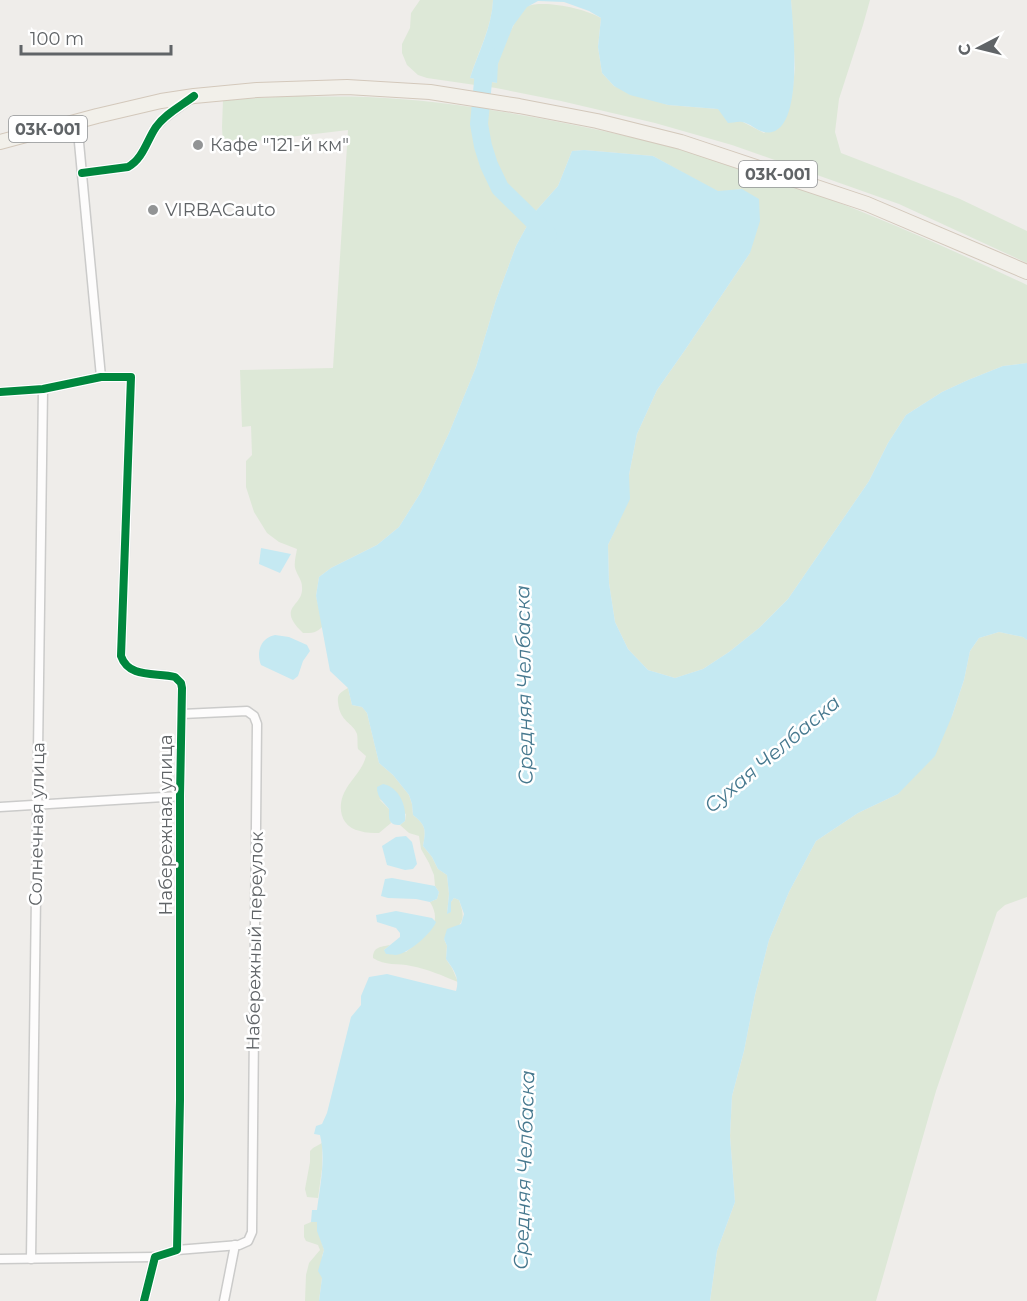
<svg xmlns="http://www.w3.org/2000/svg" width="1027" height="1301" font-family="Montserrat,sans-serif">
<style>
.green{fill:#dde8d7}
.water{fill:#c5e9f2}
.lines{fill:none;stroke-linecap:round;stroke-linejoin:round}
.river{stroke:#c5e9f2;stroke-width:18}
.street-casing{stroke:#cbcbca;stroke-width:11}
.primary-casing{stroke:#d3c8bb;stroke-width:16}
.street{stroke:#fdfcfc;stroke-width:8}
.primary{stroke:#f2f0ea;stroke-width:14}
.cycleway-casing{stroke:#fff;stroke-width:11}
.cycleway{stroke:#00873e;stroke-width:8}
.poi-dot{fill:#929495;stroke:#fff;stroke-width:2}
.labels{text-anchor:middle;stroke-width:5;stroke-linejoin:round;paint-order:stroke}
.shield{fill:#fff;stroke:#909295;stroke-width:1.5}
.shield-label{font-size:16px;font-weight:bold;fill:#606467}
.poi-label{font-size:18px;fill:#606467;stroke:#fff;text-anchor:start}
.street-label{font-size:18px;fill:#606467;stroke:#fff}
.water-label{font-size:20px;font-style:italic;fill:#46788e;stroke:#fff}
</style>
<rect width="100%" height="100%" fill="#efedea"/>
<g class="green">
<path d="M420,0H493C492,27 478,52 470,78L497,83C497,77 496,70 498,64C500,52 517,14 527,6C545,0 584,8 601,18L598,47L602,73L614,86L668,105L718,109L764,133L787,115L792,95L795,68L791,0H870L863,25L839,99L835,132L841,153L960,199L1027,231V263L899,204L732,145L655,123L561,101L496,88L427,78L418,75L407,65L402,53V44L410,28L411,13Z"/>
<path d="M299,96C322,97 345,96 367,97C439,100 509,112 579,126C662,143 748,166 827,198C895,224 961,254 1027,285V363L1003,366L968,380L942,392L906,415L888,443L869,481L788,599L759,628L729,652L703,669L675,678L648,670L628,649L615,622L609,583L608,545L629,499V475L637,434L657,390L685,350L750,253L742,189L718,192L653,156L584,150L572,151L558,186L534,213L516,246L496,300L476,367L449,433L421,492L399,527L377,545L331,568L319,577L316,596L323,626C317,633 312,633 303,633C275,606 304,607 302,587C302,580 297,575 295,568C294,562 296,555 297,549L279,542L267,533L254,512L246,487V461L252,455L251,426L242,427L240,370L333,368L348,130L223,145L222,127L223,100Z"/>
<path d="M999,632L1023,637L1027,640V897L1005,905L997,912L936,1091L876,1301H710L717,1251L735,1202L730,1136L732,1096L744,1051L755,995L769,940L789,892L816,841L858,813L898,794L952,716L964,680L970,651L979,638Z"/>
<path d="M348,688L352,705L362,707L367,713L379,763L393,775L409,795L412,804L413,815C426,825 426,830 423,846L432,857L438,869L447,875L449,894L447,914L451,902L454,898L459,900C467,923 462,923 444,939L447,946L446,959L452,968L458,982C443,976 428,969 411,966C398,963 385,966 373,958C373,947 380,947 390,945L384,950L406,952C423,938 445,926 430,902L437,899L439,892L435,886L434,875L429,863L421,849L419,836L409,833L400,825L405,821L406,814L379,799L389,809V816L391,823L379,833C373,833 366,833 360,831C341,827 337,808 344,793C350,780 363,770 366,756L358,749C357,745 358,738 357,734C353,722 340,723 338,702C337,694 341,692 348,688Z"/>
<path d="M322,1143V1169L318,1198L307,1197L305,1189L310,1162V1151L313,1148Z"/>
<path d="M311,1222H317L318,1231L324,1250L322,1256V1278L319,1301H305L306,1275L309,1263L320,1250L318,1245L306,1241L304,1237V1225Z"/>
</g>
<g class="water">
<path d="M493,0H791C793,26 804,124 772,132C760,135 753,124 742,122C738,121 732,123 728,123L718,109L668,105L630,95L614,86L602,73L598,47L601,18L589,11L564,2L538,1L527,7L513,26L498,64L497,83L470,78C478,53 492,27 493,0Z"/>
<path d="M584,150L653,156L718,191L742,189L759,199L760,221L750,253L685,350L657,390L637,434L629,475L630,499L608,545L609,583L615,622L628,649L648,670L675,678L703,669L729,652L759,628L788,599L869,481L888,443L906,415L942,392L968,380L1003,366L1027,363V640L1023,637L999,632L979,638L970,651L964,680L952,716L935,756L898,794L858,813L816,841L789,892L769,940L755,995L744,1051L732,1096L730,1136L735,1202L717,1251L710,1301H319L322,1278L318,1271L324,1250L317,1231V1222H311L312,1210H317C320,1186 326,1159 320,1135L314,1134L316,1126L322,1124L327,1113L351,1017L361,1005V996L369,977L387,974L456,991C460,978 454,970 446,959L447,946L444,939L447,929L461,924L464,914L459,900L454,898L451,902V912L447,914L449,894L447,875L438,869L432,857L423,846C426,830 426,825 413,815L412,804L409,795L393,775L379,763L367,713L362,707L352,705L348,688L330,671L316,596L319,577L331,568L377,545L399,527L421,492L449,433L476,367L496,300L516,246L534,213L558,186L572,151Z"/>
<path d="M261,548L291,554L280,573L259,564Z"/>
<path d="M275,635L289,637L307,645L310,651L303,661L298,676L293,680L261,665C256,651 261,638 275,635Z"/>
<path d="M383,784C399,787 407,806 405,821L400,825C388,825 389,819 389,809C383,801 377,798 377,787Z"/>
<path d="M406,836L412,842L417,864L413,869L405,870L387,865L382,846L396,837Z"/>
<path d="M392,878L435,886L439,892L437,899L430,902L416,899L388,898L381,896L385,879Z"/>
<path d="M396,911L432,918L436,922C432,933 408,954 396,955C394,955 387,954 386,954L384,950L400,937V933L396,928L377,922L376,915Z"/>
</g>
<g class="lines">
<path class="river" d="M489,56L484,71L479,124L483,146L489,165L500,188L548,235"/>
<defs>
<g id="street">
<path d="M77,121L101,377"/>
<path d="M82,173L128,167C143,159 147,140 156,127C164,116 178,108 190,99"/>
<path d="M0,392L43,389L101,377H131L121,656C129,679 156,672 175,677L181,683L182,688L180,796V1100L177,1250L155,1257L144,1301"/>
<path d="M0,807L180,796"/>
<path d="M177,1250L239,1245L248,1241L252,1232L257,724L254,716L247,711L182,714"/>
<path d="M0,1259L155,1257"/>
<path d="M31,1259L43,389"/>
<path d="M224,1301L235,1245"/>
</g>
<path id="primary" d="M0,142L97,116L161,101L194,96L257,90L347,87L430,92L519,106L597,121L681,142L867,204L1027,272"/>
</defs>
<use href="#street" class="street-casing"/>
<use href="#primary" class="primary-casing"/>
<use href="#street" class="street"/>
<use href="#primary" class="primary"/>
<defs>
<g id="cycleway">
<path d="M82,173L128,167C143,159 147,140 156,127C165,114 181,106 194,96"/>
<path d="M0,392L43,389L101,377H131L121,656C129,679 156,672 175,677L181,683L182,688L180,796V1100L177,1250L155,1257L144,1301"/>
</g>
</defs>
<use href="#cycleway" class="cycleway-casing"/>
<use href="#cycleway" class="cycleway"/>
</g>
<g class="poi-dot">
<circle cx="198" cy="145" r="6"/>
<circle cx="153" cy="210" r="6"/>
</g>
<g class="labels">
<g class="shield">
<rect x="9" y="116" width="78" height="26" rx="4.5"/>
<rect x="739" y="161" width="78" height="26" rx="4.5"/>
</g>
<g class="shield-label">
<text x="48" y="135">03К-001</text>
<text x="778" y="180">03К-001</text>
</g>
<g class="poi-label">
<text x="210" y="151">Кафе "121-й км"</text>
<text x="165" y="216">VIRBACauto</text>
</g>
<g class="street-label">
<text transform="translate(37 824) rotate(-89)" y="6">Солнечная улица</text>
<text transform="translate(166 825) rotate(-90)" y="6">Набережная улица</text>
<text transform="translate(255 941) rotate(-89)" y="6">Набережный переулок</text>
</g>
<g class="water-label">
<text transform="translate(524 685) rotate(-91)" y="7">Средняя Челбаска</text>
<text transform="translate(772 754) rotate(-40)" y="7">Сухая Челбаска</text>
<text transform="translate(524 1170) rotate(-88)" y="7">Средняя Челбаска</text>
</g>
</g>
<g transform="translate(979 48) rotate(263)" stroke="#ffffff" stroke-width="4.5" paint-order="stroke">
<path d="M0-4.5L10 22L0 15L-10 22Z" fill="#606467"/>
<text y="-9" font-size="16" font-weight="bold" text-anchor="middle" fill="#606467">С</text>
</g>
<path d="M21 45v9h150v-9" fill="none" stroke="#606467" stroke-width="3"/>
<text x="30" y="45" font-size="18" fill="#606467" stroke="#ffffff" stroke-width="4.5" paint-order="stroke">100 m</text>
</svg>
